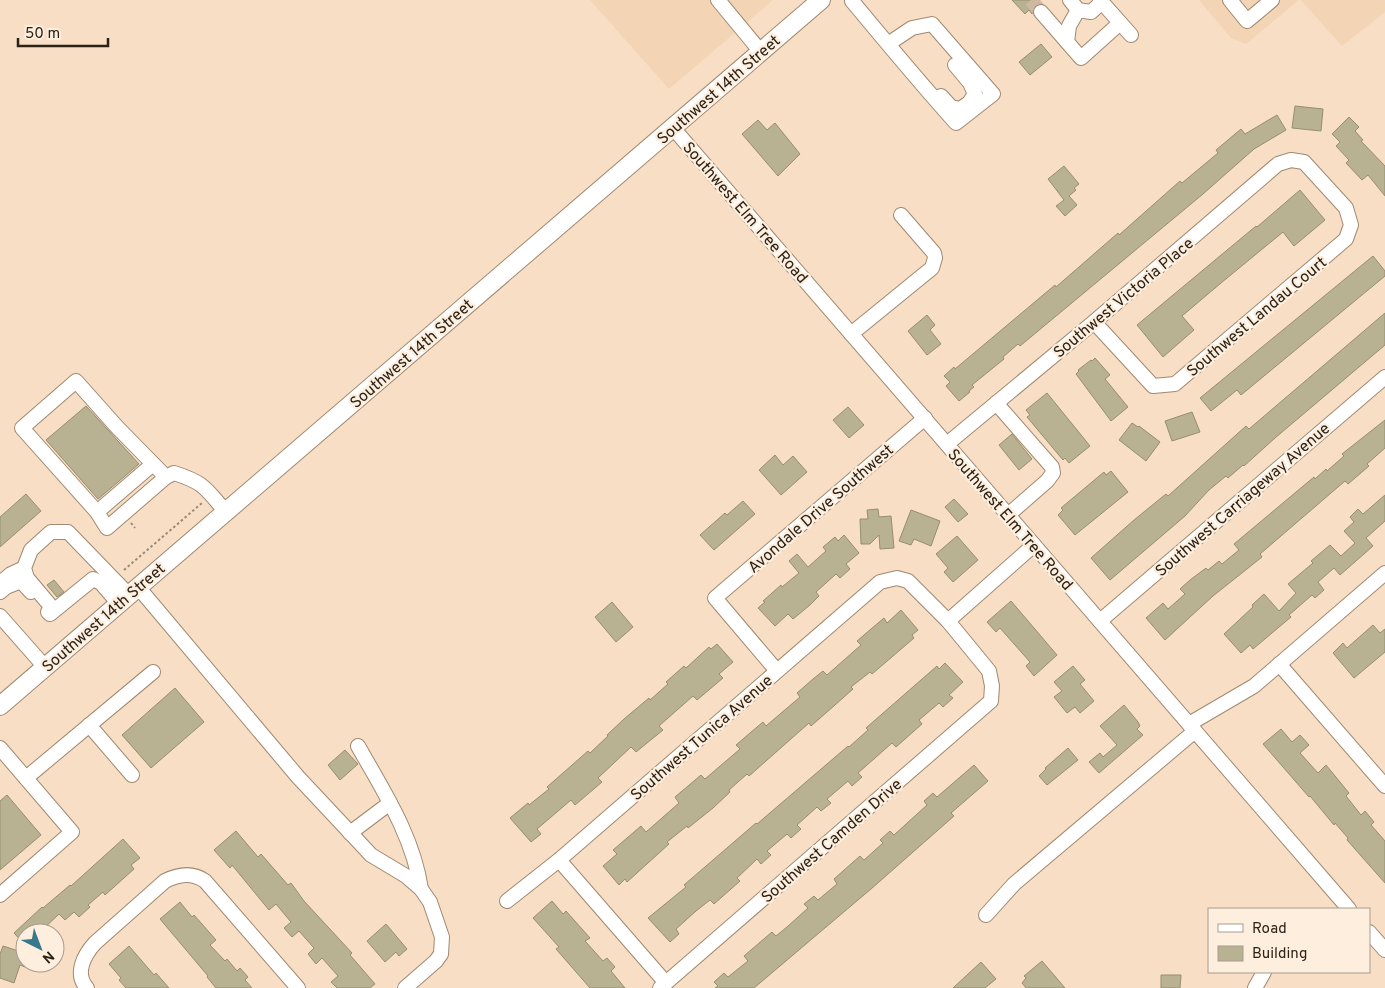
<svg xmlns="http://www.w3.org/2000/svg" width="1385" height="988" font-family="Overpass,sans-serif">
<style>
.built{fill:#f3d4b4}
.building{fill:#b8b292;stroke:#958f6f}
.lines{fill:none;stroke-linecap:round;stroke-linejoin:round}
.minor-tunnel{stroke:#cfb8a1;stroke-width:14;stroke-dasharray:14 7;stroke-linecap:butt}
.minor-casing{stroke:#a08970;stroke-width:16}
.major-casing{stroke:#a08970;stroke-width:20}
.path{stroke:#9b8976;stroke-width:2;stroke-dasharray:2.5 2.5;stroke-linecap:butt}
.minor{stroke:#fff;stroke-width:14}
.major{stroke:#fff;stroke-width:18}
.labels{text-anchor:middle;stroke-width:4.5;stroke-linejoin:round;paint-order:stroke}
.street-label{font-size:16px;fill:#2a2117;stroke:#fdeedd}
</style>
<rect width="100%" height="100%" fill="#f8dec4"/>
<g class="built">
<path d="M590,0H773L669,89Z"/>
<path d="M1199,0H1299L1246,44L1231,38Z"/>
<path d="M1301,0H1385V12L1342,46Z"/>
</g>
<g class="building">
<path d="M1012,0H1040L1038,2L1040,3L1035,6L1032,14L1029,10L1025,14Z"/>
<path d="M1041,44L1052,57L1030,75L1019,62Z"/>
<path d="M1295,106L1323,109L1321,131L1292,128Z"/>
<path d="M1277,115L1286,130L1254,149L1203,194L1020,346L1018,344L1003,357L1004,359L972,385L974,387L969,391L970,392L959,401L946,386L950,382L944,376L954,367L955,369L1055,285L1056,287L1118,233L1119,235L1180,181L1182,183L1218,153L1216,150L1241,129L1245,134Z"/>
<path d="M1349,117L1359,127L1355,131L1363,140L1361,141L1385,166V196L1368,175L1362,180L1346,163L1349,160L1336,146L1340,142L1332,134Z"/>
<path d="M758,120L767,130L775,123L800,154L778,176L742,134Z"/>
<path d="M1064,166L1079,184L1074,188L1076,190L1069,196L1077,205L1065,216L1056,206L1064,200L1048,179Z"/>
<path d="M1300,190L1325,220L1294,246L1283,232L1221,283L1182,316L1194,330L1163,357L1137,325L1256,226L1257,227Z"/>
<path d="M1373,256L1385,271V276L1241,395L1237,390L1211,411L1200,398Z"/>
<path d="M1385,313V345L1275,438L1244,466L1243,465L1228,478L1226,476L1209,490L1185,516L1110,580L1091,558L1134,520L1166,494L1168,496L1246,426L1249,429Z"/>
<path d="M927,315L935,325L930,330L941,344L927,355L908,331Z"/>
<path d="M1095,358L1110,375L1105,379L1128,407L1111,421L1076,374L1079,371L1078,370L1091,360L1092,361Z"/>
<path d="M1047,393L1090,446L1069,463L1065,458L1063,460L1027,417L1030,415L1026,410Z"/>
<path d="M86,406L139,464L98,499L46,440Z"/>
<path d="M848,407L864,425L849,438L833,420Z"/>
<path d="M1192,412L1200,432L1172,441L1165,421Z"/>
<path d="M1385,420V448L1367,464L1369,466L1348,484L1345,481L1260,554L1262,557L1213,596L1165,640L1146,618L1163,603L1168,609L1185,594L1180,589L1190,580L1206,568L1208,570L1219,561L1222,564L1239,550L1234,544L1314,477L1315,479L1326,469L1327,471L1344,456L1342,454Z"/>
<path d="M1132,423L1138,427L1139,426L1160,442L1146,461L1119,440Z"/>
<path d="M1012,434L1032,459L1019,470L999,445Z"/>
<path d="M775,455L783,465L793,456L807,472L781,495L759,470Z"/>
<path d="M1111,471L1128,492L1075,535L1058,515L1063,510L1061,508L1104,472L1106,475Z"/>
<path d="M26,494L41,511L0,547V517Z"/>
<path d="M1385,495V521L1366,538L1373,546L1340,575L1334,568L1318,582L1324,590L1315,598L1312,595L1289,615L1291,617L1253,649L1250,645L1241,653L1224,634L1253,607L1252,605L1264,594L1279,611L1296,593L1288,584L1313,563L1311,561L1330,545L1341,556L1355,543L1344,531L1354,522L1350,517L1358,509L1363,514Z"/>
<path d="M954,499L968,514L958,522L945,507Z"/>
<path d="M743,501L755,514L714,550L700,535L725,513L727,515Z"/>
<path d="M878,509L879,517L891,516L894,548L880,549L879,535L870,544H861L860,519H868L867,510Z"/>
<path d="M911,510L940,521L931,546L914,539L911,545L899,541Z"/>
<path d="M844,535L859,553L846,564L850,569L840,578L836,574L816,592L819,596L810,605L793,619L788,614L775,626L758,608L765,602L763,601L781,585L782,587L799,573L789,561L797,554L808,567L826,551L823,547L835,537L838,541Z"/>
<path d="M957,536L978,560L953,582L944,572L948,568L936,554Z"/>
<path d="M54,580L64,592L57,597L47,585Z"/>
<path d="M1011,601L1057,655L1034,676L1026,666L1030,662L1000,628L996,632L987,622Z"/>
<path d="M612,602L633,627L616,642L595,617Z"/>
<path d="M901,610L918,630L912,635L914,638L872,674L870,672L851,687L853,689L835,705L811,726L809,723L749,776L747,774L729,790L730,792L713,808L688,828L687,826L667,842L669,844L627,882L625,879L619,885L603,866L617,854L613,850L641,826L646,832L679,803L675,797L701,775L705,779L740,749L736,745L750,733L763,722L766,726L800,697L797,693L813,679L823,671L827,675L861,645L857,641L871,629L884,618L887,623Z"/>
<path d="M1373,625L1380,633L1385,629V652L1354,678L1333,653L1343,643L1347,648Z"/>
<path d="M717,644L733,662L719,674L723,678L697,700L693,696L659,726L663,730L636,752L631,747L598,778L602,782L575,805L571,800L537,829L541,834L531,842L510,818L528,803L529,805L549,789L547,787L588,751L590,753L608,736L607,735L624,719L649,698L650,700L668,684L666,682L684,666L686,668L709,647L711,649Z"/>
<path d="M945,663L963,682L949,695L953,698L943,707L939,703L919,720L922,724L896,747L892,743L858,773L862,777L852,786L848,781L827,799L831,803L821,811L817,807L797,825L801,829L791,838L787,834L767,851L771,855L761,864L757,859L737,878L740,881L714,904L710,900L696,911L676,929L679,934L670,942L648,918L686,887L684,885L756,823L757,824L848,746L849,747L868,730L866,728L937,666L939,669Z"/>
<path d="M1073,666L1085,680L1080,684L1094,701L1080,713L1075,707L1067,713L1054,697L1062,691L1054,682Z"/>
<path d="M175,688L204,722L151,768L122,735Z"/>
<path d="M1124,705L1138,722L1140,726L1137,729L1143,735L1099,773L1089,762L1100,753L1103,757L1117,745L1100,726Z"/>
<path d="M1281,729L1292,742L1300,735L1309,745L1300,753L1318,773L1326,765L1349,793L1346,796L1361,815L1365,811L1374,822L1371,825L1385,841V883L1347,840L1348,838L1335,823L1334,825L1310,796L1309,797L1263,744Z"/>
<path d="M1068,748L1078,760L1047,785L1039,776L1046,769L1045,768Z"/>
<path d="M345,750L358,764L340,780L328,765Z"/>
<path d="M974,765L988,781L951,813L954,816L871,889L754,988H715L718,986L714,982L724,973L728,977L748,961L744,956L772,932L776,936L787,927L808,908L804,904L814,896L818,900L837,884L834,879L860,856L864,860L883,843L880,840L890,831L894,835L927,805L924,801L933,793L937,797Z"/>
<path d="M7,795L41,835L0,870V801Z"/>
<path d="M236,831L258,857L261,854L288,885L291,883L304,901L352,953L350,955L375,984L370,988H337L331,982L338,976L322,958L316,964L308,954L314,948L299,931L292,937L284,928L291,922L276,904L269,910L232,865L230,868L214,850Z"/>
<path d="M123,839L140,858L131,865L134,869L105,895L103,892L88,905L90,907L79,917L74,912L65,920L59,914L39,933H25V945L14,933L42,907L43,908L70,885L71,886Z"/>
<path d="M552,901L563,914L566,911L590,938L585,941L603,961L607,958L615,967L611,971L625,988H590L556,949L559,947L533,918Z"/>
<path d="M180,902L192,917L194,915L216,940L210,945L225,961L227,959L237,971L240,968L248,977L245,980L252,988H216L207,977L208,976L160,919Z"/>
<path d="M386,924L407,949L399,956L396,952L385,962L367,941Z"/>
<path d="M3,946L25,953V967L20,965L14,983L0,978V954Z"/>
<path d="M129,946L154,975L156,973L169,988H126L119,980L121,978L109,964Z"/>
<path d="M1042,961L1065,988H1026L1022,983L1026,978L1024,976Z"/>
<path d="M981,962L996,979L985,988H953Z"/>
<path d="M1161,975H1181L1180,988H1161Z"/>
</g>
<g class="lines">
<path class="minor-tunnel" d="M1031,0L1041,12"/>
<defs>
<g id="minor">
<path d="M718,0L761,52"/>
<path d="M852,0V1C886,42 920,83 956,123L993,94L932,24L912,28L888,44"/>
<path d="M1070,0L1078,10L1091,12L1102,2"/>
<path d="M1100,0L1131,35"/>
<path d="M1230,0L1247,21L1272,0"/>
<path d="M1041,12L1081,58L1120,23"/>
<path d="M1067,42L1069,26L1078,10"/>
<path d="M941,96L951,107L960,109L969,103L975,94L970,83L955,65"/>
<path d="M673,128L1349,909"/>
<path d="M851,334L932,268L935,258L934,253L901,215"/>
<path d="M996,403L1052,467L1053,473L1047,481L1008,515"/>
<path d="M947,444L1094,322L1278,164L1291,160L1304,162L1346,208L1351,225L1346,239L1175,384L1153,386L1094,322"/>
<path d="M166,477L107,528L97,512L22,428L76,381L117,427L166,477L174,473C205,483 205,488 226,512"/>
<path d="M97,512L153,464"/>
<path d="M0,583L11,574L24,568"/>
<path d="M138,587L298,777L358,841L371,855L406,876L421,889L430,902L442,937L441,954L436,961L405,988"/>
<path d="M0,592L6,587L21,581L31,592"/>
<path d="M54,610L27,578L24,568L31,550L51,532H68L129,595"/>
<path d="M48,612L50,614L93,579L101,583L119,604"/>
<path d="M0,616L45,667"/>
<path d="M948,621L1034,545"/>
<path d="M1100,621L1385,377"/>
<path d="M1279,664L1385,786"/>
<path d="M777,671L715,598L925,418"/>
<path d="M1189,724L1254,686L1385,573"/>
<path d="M89,725L132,775"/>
<path d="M358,746C384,792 413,836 421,889"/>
<path d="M0,748L72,832L0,895"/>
<path d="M26,778L153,672"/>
<path d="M350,833L390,803"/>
<path d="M559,860L666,983"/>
<path d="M507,901L559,860L880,582L897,578L908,581L948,621L989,671L992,686L991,701L660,988"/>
<path d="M986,915L1014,884L1195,731"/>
<path d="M1369,932L1385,950"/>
<path d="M87,988C74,974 84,955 95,943L165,881C179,874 192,872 205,881L298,988"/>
<path d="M1255,988L1264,972"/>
</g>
<path id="major" d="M0,706L821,0"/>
</defs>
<use href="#minor" class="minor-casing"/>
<use href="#major" class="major-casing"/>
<g class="path">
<path d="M131,523L135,528"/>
<path d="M124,570L202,503"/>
</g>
<use href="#minor" class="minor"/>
<use href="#major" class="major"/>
</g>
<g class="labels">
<g class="street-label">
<text transform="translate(718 89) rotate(-41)" y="6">Southwest 14th Street</text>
<text transform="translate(746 212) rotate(49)" y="6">Southwest Elm Tree Road</text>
<text transform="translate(1123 297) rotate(-40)" y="6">Southwest Victoria Place</text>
<text transform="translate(1256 316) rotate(-40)" y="6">Southwest Landau Court</text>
<text transform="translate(411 353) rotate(-41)" y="6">Southwest 14th Street</text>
<text transform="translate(1242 499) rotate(-41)" y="6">Southwest Carriageway Avenue</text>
<text transform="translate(820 508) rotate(-41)" y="6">Avondale Drive Southwest</text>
<text transform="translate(1011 519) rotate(49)" y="6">Southwest Elm Tree Road</text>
<text transform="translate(103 617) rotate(-41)" y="6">Southwest 14th Street</text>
<text transform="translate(701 737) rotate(-41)" y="6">Southwest Tunica Avenue</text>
<text transform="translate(831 840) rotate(-41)" y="6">Southwest Camden Drive</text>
</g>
</g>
<rect x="1208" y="908" width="162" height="65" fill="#fdeedd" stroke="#a99c8e"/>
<rect x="1218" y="924" width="25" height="8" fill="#ffffff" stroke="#a99c8e"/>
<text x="1252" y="933" font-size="15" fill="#2a2117">Road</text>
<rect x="1218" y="946" width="25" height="15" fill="#b8b292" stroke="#a99c8e"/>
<text x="1252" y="958" font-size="15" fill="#2a2117">Building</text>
<g transform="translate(40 948) rotate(138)"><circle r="24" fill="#fdeedd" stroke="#a99c8e"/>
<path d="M0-4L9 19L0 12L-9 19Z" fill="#37798b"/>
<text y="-8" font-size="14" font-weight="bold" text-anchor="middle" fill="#2a2117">N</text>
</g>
<path d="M18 38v8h90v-8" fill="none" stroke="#2a2117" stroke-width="2.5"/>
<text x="25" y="38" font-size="15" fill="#2a2117" stroke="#fdeedd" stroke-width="4" paint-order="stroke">50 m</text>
</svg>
